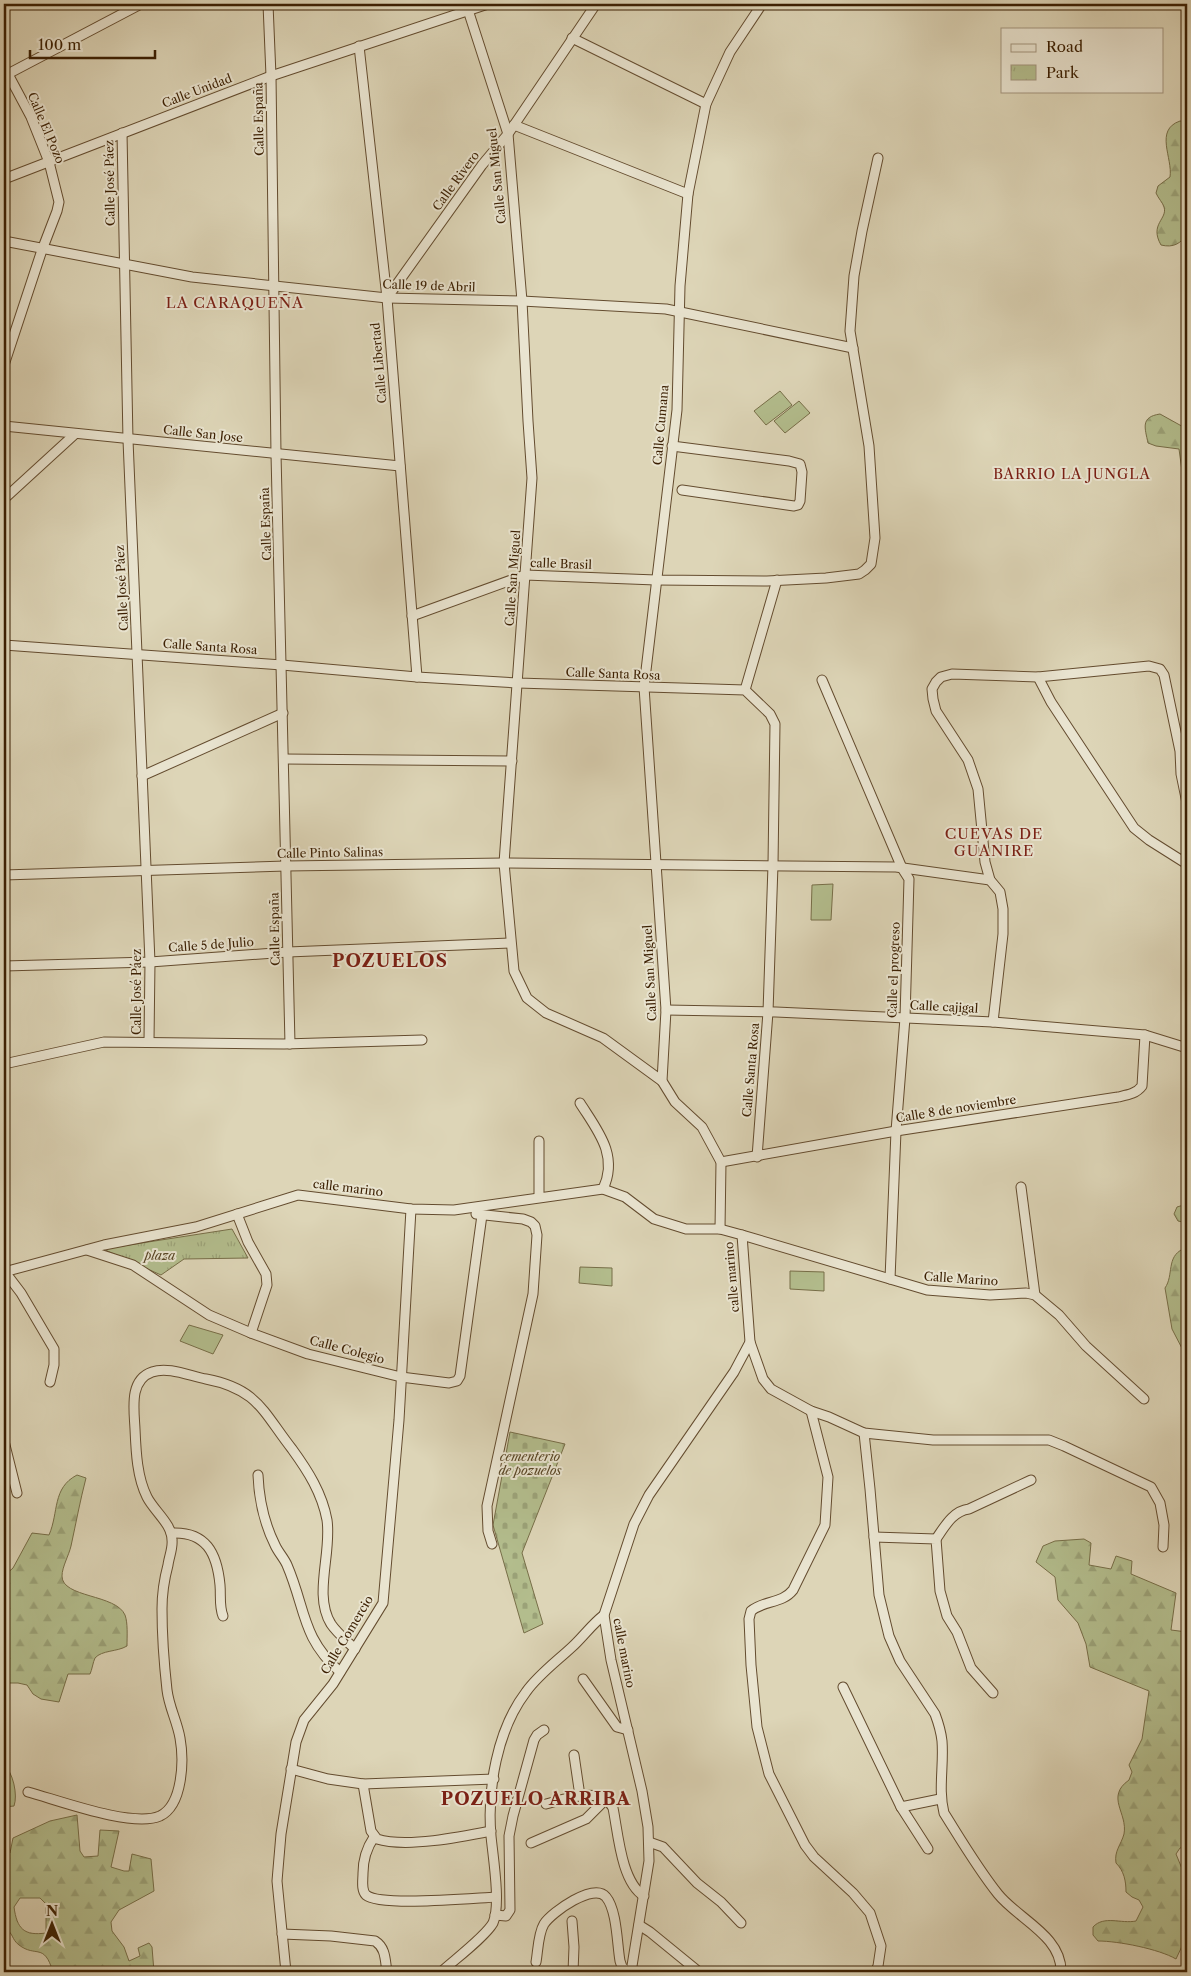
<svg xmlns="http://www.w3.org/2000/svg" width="1191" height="1976" font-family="'Libre Caslon Text',serif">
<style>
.green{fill:#b3bd8d;stroke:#776e48}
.forest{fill:url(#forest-firs);stroke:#776e48;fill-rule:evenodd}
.cemetery{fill:url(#cemetery-stones);stroke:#776e48}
.park{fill:url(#park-tufts);stroke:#776e48}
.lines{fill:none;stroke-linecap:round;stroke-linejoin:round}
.street-casing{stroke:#644c2f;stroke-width:11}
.street{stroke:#e9e4d0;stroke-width:9}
.labels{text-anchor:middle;stroke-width:4;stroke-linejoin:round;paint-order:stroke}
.street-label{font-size:12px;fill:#3b1f02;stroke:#e9e4d0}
.park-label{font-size:12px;font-style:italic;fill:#594625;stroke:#e9e4d0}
.neighbourhood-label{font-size:14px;letter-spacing:1px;fill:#7a1f14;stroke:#e9e4d0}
.quarter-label{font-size:15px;letter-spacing:1px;fill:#7a1f14;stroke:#e9e4d0}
.district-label{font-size:18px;font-weight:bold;letter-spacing:1px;fill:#7a1f14;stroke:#e9e4d0}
</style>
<defs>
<pattern id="forest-firs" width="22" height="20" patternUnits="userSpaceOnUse" patternTransform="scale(1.25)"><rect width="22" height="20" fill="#b3bd8d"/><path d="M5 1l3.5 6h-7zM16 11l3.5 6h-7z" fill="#9ba278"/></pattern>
<pattern id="cemetery-stones" width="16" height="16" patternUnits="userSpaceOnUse" patternTransform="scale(1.25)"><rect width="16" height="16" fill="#b3bd8d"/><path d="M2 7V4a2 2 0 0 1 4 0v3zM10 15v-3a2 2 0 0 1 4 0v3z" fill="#9ba278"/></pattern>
<pattern id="park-tufts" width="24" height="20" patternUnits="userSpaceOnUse" patternTransform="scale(1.25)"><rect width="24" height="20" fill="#b3bd8d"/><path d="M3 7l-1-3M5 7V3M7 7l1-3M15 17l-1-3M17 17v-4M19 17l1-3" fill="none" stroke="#9ba278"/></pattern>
</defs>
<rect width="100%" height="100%" fill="#ddd5b7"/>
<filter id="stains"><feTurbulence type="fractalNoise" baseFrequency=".004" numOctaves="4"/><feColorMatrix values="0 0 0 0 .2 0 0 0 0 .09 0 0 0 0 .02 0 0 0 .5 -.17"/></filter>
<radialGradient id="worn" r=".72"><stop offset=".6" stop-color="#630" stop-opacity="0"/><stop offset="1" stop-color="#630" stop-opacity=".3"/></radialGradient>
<g class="green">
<path d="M780,391L792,405L766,425L754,411Z"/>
<path d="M799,401L810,413L785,433L774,421Z"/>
<path d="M833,884L831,920H811L812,885Z"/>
<path d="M580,1267L612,1268V1286L579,1283Z"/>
<path d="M790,1271L824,1272V1291L790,1289Z"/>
<path d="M189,1325L223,1335L213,1354L180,1341Z"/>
</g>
<g class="forest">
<path d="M1180,121L1187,122V232C1182,244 1173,248 1161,245C1149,224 1168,219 1164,207C1163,203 1158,198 1156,193L1158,186L1170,177C1173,158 1154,130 1180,121Z"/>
<path d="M1160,414L1187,429V474L1182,471L1179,449L1156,446L1148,443C1145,428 1140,417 1160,414Z"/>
<path d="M1187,1204V1223L1178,1221L1174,1214L1177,1207Z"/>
<path d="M1183,1249L1187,1250V1358L1172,1329L1165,1288C1174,1275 1166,1257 1183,1249Z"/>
<path d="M77,1475L86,1478C80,1501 76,1523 71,1546C69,1555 62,1567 62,1576C62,1598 116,1594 125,1615C128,1623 127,1636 127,1646C117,1652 102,1650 95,1658C93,1662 92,1670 90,1674H68L59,1702L41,1699L33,1694L27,1685L18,1683H7L4,1688V1576L13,1568L32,1533L49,1535C59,1512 52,1488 77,1475Z"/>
<path d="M1084,1539L1091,1543L1089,1565L1111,1569L1116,1556L1132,1561L1131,1574L1176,1593L1171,1630L1187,1632V1846L1180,1848L1176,1854L1185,1876L1187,1920L1183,1944L1176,1959C1159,1949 1118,1941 1098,1941L1093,1935V1927C1104,1915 1121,1924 1136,1921L1143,1907L1139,1900L1132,1897L1126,1892C1126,1881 1124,1871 1116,1863C1114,1851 1121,1845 1124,1834C1128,1813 1105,1797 1129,1780L1132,1772L1129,1765L1142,1739L1149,1691L1090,1667L1086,1644L1078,1623L1058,1600L1055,1577L1036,1562L1043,1546L1055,1541Z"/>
<path d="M4,1765C13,1772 18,1795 14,1806L4,1807Z"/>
<path d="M77,1815L80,1851L84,1857L98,1856L100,1830L119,1831L111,1867L124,1871H129L132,1854L151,1859L154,1891L119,1910L111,1922L112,1931L124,1947L129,1961L140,1956L138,1948L149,1943L152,1947L154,1972H141L137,1969L125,1972H77L69,1968V1972H53C44,1942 36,1958 19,1945C11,1939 14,1933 4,1928V1859L10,1853L13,1838L50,1821ZM20,1898H40L46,1904V1933C24,1936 17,1929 14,1907Z"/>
</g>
<path class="cemetery" d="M510,1432L565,1444L522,1553L543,1624L524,1633L493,1525Z"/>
<path class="park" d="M232,1229L248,1258L184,1259L161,1275L103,1249Z"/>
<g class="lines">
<defs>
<g id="street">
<path d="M268,4L271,76L276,454L290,1044"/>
<path d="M464,4L468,10L508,134L522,301L528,421L532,478L504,863L514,971L527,998L546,1013L603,1038L662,1081"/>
<path d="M572,38L706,104"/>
<path d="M359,46L387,298L417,677"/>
<path d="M4,76L141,4"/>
<path d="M514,125L688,194"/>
<path d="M122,133L128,440L150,962L149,1041"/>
<path d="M4,179L271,76L488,4"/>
<path d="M4,241L192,277L387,298L522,301L666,309L853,348"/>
<path d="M387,298L482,165L508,134L596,4"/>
<path d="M4,365L42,250L57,211L59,202L49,162L31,117L8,74"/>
<path d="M4,426L400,466"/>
<path d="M672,446L789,461L800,464L802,472L800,501L798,505L794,506L682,490"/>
<path d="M4,499L75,434"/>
<path d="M412,616L525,575L656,580L767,581L826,578L859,574L865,570L871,564L875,538L869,446L850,331L854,276L862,231L878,158"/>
<path d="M4,645L282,665L417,677L518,683L745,690L770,714L775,724L773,865L768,1012L757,1157"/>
<path d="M1038,677L1051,702L1134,828L1149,840L1187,864"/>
<path d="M822,680L902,868L909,879L905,1018L896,1131L890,1279"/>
<path d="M745,690L777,580"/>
<path d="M284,759L512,761"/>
<path d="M142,776L283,713"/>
<path d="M4,875L286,866L504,863L896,867L990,880"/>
<path d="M4,966L150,962L288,952L510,943"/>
<path d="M666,1010L776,1012L993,1022L1145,1035L1187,1048"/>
<path d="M993,1022L1003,934V909L1000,892L990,880L985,862L978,789L968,760L936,711L933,699L932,689L936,682L941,677L952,674L1038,677L1149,666L1160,669L1164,675L1180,751L1181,774L1187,803"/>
<path d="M4,1064L104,1042L284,1044L422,1040"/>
<path d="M580,1103C597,1130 619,1155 603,1189"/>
<path d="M539,1141V1197"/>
<path d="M721,1162L896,1131L1118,1097C1127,1095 1136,1094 1142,1086L1145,1035"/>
<path d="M1021,1187L1035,1295"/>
<path d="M237,1214L248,1242L266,1274L267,1285L251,1333"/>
<path d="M476,1214L523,1219L531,1222L535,1226L537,1235L533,1294L487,1506L488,1531L492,1544"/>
<path d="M720,1229L721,1162L702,1127L675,1102L662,1081L666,1010L644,687L677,410L680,286L688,194L706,104L730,52L762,4"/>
<path d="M742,1235L927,1290L990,1295L1026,1293L1035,1295L1059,1315L1086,1346L1144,1399"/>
<path d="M87,1250L133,1265L209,1315L251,1333L308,1354L401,1377L449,1383L457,1381L460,1376L482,1215"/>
<path d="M4,1272L104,1245L196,1227L298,1195L411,1209L454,1210L603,1189L625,1197L654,1219L686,1229H720L742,1235L750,1342L734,1372L649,1495L634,1524L604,1615L611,1660L642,1791L648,1827L649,1861L631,1972"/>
<path d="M5,1272L21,1293L54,1349V1365L50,1382"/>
<path d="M750,1342L763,1379L771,1389L811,1411L829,1417L864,1433L933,1440H1049L1064,1446L1151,1487L1160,1503L1164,1525L1163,1547"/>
<path d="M811,1411L828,1477L825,1525L793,1590C782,1604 764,1600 751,1611L749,1619L751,1665L757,1727L769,1774L805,1845L814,1857L853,1893L870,1913L881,1946L878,1966L875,1972"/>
<path d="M864,1433L870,1489L879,1595L889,1636L900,1661L935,1714C938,1722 941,1732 942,1741C944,1766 938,1789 944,1813C961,1840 978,1869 998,1894C1018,1919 1062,1936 1061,1972"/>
<path d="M4,1441L17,1493"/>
<path d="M258,1475C259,1500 264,1523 275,1545C278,1552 284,1558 287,1565C306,1609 301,1637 340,1672"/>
<path d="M171,1533C206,1531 217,1553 220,1585C221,1596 219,1606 223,1616"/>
<path d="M874,1537L936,1539L940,1591L947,1616L957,1632L971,1668L993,1693"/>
<path d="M936,1539C945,1526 953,1511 969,1509L1031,1480"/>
<path d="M583,1679L617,1727L628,1730"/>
<path d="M843,1687L901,1807L940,1799"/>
<path d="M574,1755L580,1796"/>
<path d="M291,1769L328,1779L363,1784L494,1779"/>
<path d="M363,1784L371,1831L377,1839C406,1848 461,1837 491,1831"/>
<path d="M28,1792C58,1800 132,1828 160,1816C183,1805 184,1760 180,1738C177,1721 169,1707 167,1690C164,1663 162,1636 162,1609C162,1594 164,1580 168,1565C169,1557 173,1548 172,1540C172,1524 154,1511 147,1497C137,1477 136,1452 135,1429C134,1409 129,1380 152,1372C168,1366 190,1376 206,1379C258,1389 263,1412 292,1449C308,1471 322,1493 327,1520C332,1553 313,1595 331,1624C337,1633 347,1641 355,1649"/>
<path d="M546,1804C565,1799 602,1785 613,1808C618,1832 621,1882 644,1896"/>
<path d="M901,1807L928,1849"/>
<path d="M374,1837C366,1849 363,1859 363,1873C363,1880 361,1890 366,1895C380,1907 474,1898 496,1897"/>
<path d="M649,1842L663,1847L697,1883L721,1902L741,1923"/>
<path d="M531,1843L586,1819L606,1799"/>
<path d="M495,1915L506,1916L510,1910L509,1836L513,1816L534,1740L537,1735L544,1730"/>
<path d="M572,1921L574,1947L573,1972"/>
<path d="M639,1925L650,1932L699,1972"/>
<path d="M282,1934L331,1936L375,1941C386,1948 385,1960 387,1972"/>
<path d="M536,1962C538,1951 538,1934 544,1924C552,1912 594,1882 606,1897C617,1910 617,1944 620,1961L622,1967L628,1972"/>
<path d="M286,1972L277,1881L281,1834L296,1742L304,1720L333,1684L383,1603L399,1420L411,1209"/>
<path d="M441,1972C454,1960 485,1937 493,1923C501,1905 493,1857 491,1836C487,1789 497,1730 526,1692C538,1675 557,1661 572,1647C583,1637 592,1624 604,1615"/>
</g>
</defs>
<use href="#street" class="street-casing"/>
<use href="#street" class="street"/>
</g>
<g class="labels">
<g class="street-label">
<text transform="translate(197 91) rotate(-21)" y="4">Calle Unidad</text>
<text transform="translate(259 119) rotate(-91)" y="4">Calle España</text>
<text transform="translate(46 128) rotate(67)" y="4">Calle El Pozo</text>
<text transform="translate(497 176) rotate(-96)" y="4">Calle San Miguel</text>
<text transform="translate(456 181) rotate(-54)" y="4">Calle Rivero</text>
<text transform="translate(110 183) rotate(-91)" y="4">Calle José Páez</text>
<text transform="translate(429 286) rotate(2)" y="4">Calle 19 de Abril</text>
<text transform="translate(379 363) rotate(-95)" y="4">Calle Libertad</text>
<text transform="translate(661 425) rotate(-85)" y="4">Calle Cumana</text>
<text transform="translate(203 434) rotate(6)" y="4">Calle San Jose</text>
<text transform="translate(266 524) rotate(-92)" y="4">Calle España</text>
<text transform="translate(561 564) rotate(2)" y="4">calle Brasil</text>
<text transform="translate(513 578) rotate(-86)" y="4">Calle San Miguel</text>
<text transform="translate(122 588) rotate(-93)" y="4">Calle José Páez</text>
<text transform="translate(210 647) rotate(4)" y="4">Calle Santa Rosa</text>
<text transform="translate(613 674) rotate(2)" y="4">Calle Santa Rosa</text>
<text transform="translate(330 853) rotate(-1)" y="4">Calle Pinto Salinas</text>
<text transform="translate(275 929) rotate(-91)" y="4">Calle España</text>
<text transform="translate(211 945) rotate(-4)" y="4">Calle 5 de Julio</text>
<text transform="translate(894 970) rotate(-88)" y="4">Calle el progreso</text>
<text transform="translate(650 973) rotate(-93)" y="4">Calle San Miguel</text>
<text transform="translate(137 992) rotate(-90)" y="4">Calle José Páez</text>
<text transform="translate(944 1007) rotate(3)" y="4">Calle cajigal</text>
<text transform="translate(751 1070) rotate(-85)" y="4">Calle Santa Rosa</text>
<text transform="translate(956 1109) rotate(-9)" y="4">Calle 8 de noviembre</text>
<text transform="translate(348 1188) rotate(7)" y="4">calle marino</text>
<text transform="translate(732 1277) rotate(-95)" y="4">calle marino</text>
<text transform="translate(961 1279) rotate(4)" y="4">Calle Marino</text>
<text transform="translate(347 1350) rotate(15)" y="4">Calle Colegio</text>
<text transform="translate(347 1635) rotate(-59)" y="4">Calle Comercio</text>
<text transform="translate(624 1653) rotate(79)" y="4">calle marino</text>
</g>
<g class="park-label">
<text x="160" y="1260">plaza</text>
<text x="530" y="1461">cementerio<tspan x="530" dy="14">de pozuelos</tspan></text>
</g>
<g class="neighbourhood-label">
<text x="1072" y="479">BARRIO LA JUNGLA</text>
</g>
<g class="quarter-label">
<text x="235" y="308">LA CARAQUEÑA</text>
<text x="994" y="839">CUEVAS DE<tspan x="994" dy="17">GUANIRE</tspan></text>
</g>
<g class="district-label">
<text x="390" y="967">POZUELOS</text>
<text x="536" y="1805">POZUELO ARRIBA</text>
</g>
</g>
<rect width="1191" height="1976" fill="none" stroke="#ddd5b7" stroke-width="20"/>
<rect x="5" y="5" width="1181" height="1966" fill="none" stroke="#3b1f02" stroke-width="2.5"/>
<rect x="10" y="10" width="1171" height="1956" fill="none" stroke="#3b1f02"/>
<rect x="1001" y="28" width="162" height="65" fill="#e9e4d0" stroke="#a3957e"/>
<rect x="1011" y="44" width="25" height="8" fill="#e9e4d0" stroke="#a3957e"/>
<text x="1046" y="52" font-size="15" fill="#3b1f02">Road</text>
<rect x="1011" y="65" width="25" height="15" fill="url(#park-tufts)" stroke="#a3957e"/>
<text x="1046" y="78" font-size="15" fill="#3b1f02">Park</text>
<g transform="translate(52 1924)" stroke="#e9e4d0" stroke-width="4" paint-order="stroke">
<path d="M0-4L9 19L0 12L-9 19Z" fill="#3b1f02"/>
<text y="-8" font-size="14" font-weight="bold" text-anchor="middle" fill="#3b1f02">N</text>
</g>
<path d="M30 50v8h125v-8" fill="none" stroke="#3b1f02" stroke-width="2.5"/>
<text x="38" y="50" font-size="15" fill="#3b1f02" stroke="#e9e4d0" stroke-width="4" paint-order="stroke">100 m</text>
<rect width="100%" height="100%" filter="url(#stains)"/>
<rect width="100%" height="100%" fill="url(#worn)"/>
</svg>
